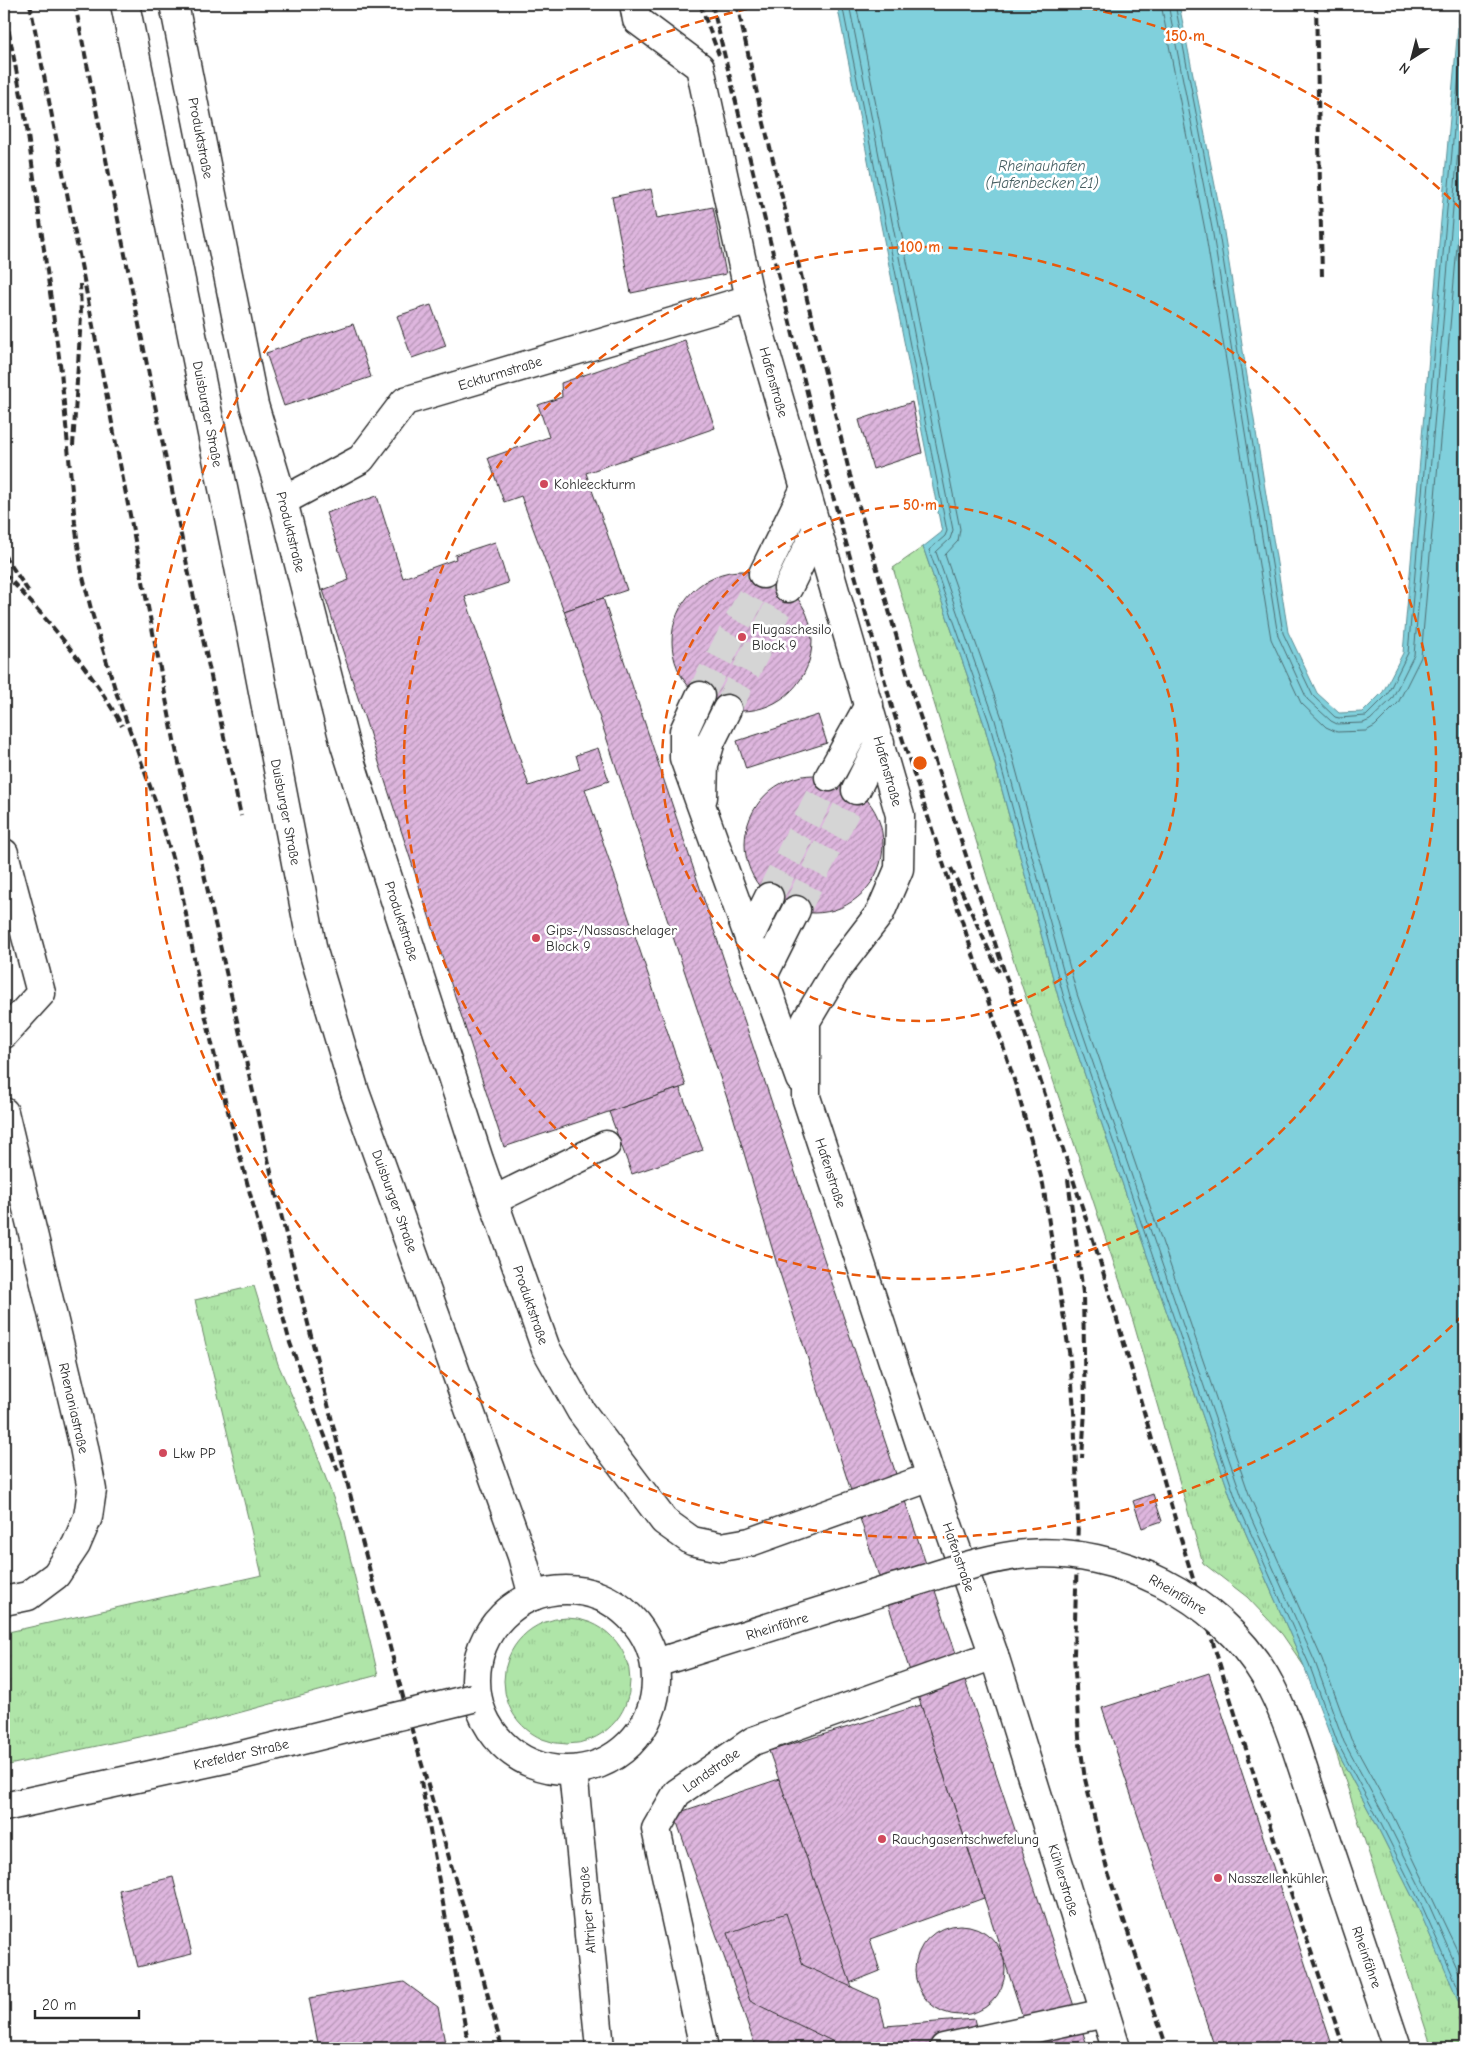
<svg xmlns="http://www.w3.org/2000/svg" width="1469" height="2052" font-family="'Comic Neue',sans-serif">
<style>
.grass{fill:url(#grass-tufts);stroke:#6d886a}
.water{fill:#80d0dc;stroke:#5e8e95}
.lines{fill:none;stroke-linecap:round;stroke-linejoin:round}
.shore{stroke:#4d6d72;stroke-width:1}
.building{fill:url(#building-hatch);stroke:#2b2b2b}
.minor-tunnel{stroke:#d5d5d5;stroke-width:28;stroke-dasharray:28 14;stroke-linecap:butt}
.minor-casing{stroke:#2b2b2b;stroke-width:31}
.minor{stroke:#fff;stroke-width:28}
.rail{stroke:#2b2b2b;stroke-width:4;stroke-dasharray:8 4;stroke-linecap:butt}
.minor-bridge-casing{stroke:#2b2b2b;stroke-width:31;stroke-linecap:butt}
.minor-bridge{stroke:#fff;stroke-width:28}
.ring{fill:none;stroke:#e8590c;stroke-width:2.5;stroke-dasharray:9 6}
.poi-dot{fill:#d1495b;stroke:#fff;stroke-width:2}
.labels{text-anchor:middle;stroke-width:5;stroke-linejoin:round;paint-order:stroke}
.street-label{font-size:14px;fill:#2b2b2b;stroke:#fff}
.poi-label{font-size:14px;fill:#2b2b2b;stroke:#fff;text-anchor:start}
.water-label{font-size:15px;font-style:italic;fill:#445d60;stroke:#fff}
.centre{fill:#e8590c;stroke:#fff;stroke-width:2.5}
.ring-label{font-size:15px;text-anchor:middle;font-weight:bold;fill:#e8590c;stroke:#fff;stroke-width:5;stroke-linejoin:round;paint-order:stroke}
</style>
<defs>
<pattern id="grass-tufts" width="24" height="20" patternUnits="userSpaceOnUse" patternTransform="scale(1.25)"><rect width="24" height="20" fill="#afe5a8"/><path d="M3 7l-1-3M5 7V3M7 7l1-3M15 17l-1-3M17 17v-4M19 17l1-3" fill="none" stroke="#97c591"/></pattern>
<pattern id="building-hatch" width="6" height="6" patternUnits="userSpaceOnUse" patternTransform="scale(1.25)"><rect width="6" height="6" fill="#deb6de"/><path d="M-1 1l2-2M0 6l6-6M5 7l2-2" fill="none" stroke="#b494b4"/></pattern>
</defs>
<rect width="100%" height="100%" fill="#fff"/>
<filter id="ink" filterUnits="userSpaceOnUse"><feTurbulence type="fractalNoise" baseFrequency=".02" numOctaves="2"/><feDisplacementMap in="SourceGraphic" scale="10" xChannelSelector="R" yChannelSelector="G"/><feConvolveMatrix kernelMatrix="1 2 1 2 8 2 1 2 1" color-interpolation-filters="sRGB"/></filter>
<g filter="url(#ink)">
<g class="grass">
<path d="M923,547L984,724L1059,1000L1233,1504L1304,1666L1282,1634L1247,1597L1203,1563L1133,1321L1003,929L893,568Z"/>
<path d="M254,1286L278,1364L312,1441L341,1519L378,1675L190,1726L4,1766V1633L262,1575L195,1300Z"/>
<circle cx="567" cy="1681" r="63"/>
<path d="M1334,1746L1376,1824L1419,1910L1452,1984L1465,2016V2048H1432Z"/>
</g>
<path class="water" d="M837,4H1179L1223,226L1288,632L1317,693L1339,713L1363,712L1383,692L1403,653L1460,4H1465V2016L1419,1910L1376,1824L1334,1746L1304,1666L1233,1504L1059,1000L984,724L923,547L942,532Z"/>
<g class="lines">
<g class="shore">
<path d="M842,4L947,531L945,536L929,550L989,722L1064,998L1237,1502L1309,1664L1338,1744L1380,1822L1423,1908L1465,2003"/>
<path d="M849,4L953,530L950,539L936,552L995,720L1070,996L1243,1500L1315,1662L1344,1742L1386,1819L1429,1905L1465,1986"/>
<path d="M856,4L960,529L958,541L945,555L1002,718L1077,994L1250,1497L1322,1659L1351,1739L1393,1816L1465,1967"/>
<path d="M1161,4L1205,230L1271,639L1301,703L1326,727L1337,732L1366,731L1375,726L1398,703L1421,657L1465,156"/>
<path d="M1168,4L1212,228L1278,636L1307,699L1331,721L1337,724L1363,723L1370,720L1392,699L1414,655L1465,70"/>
<path d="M1175,4L1218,227L1283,633L1313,696L1335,717L1339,718L1366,716L1387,695L1408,653L1465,4"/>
</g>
</g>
<g class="building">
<path d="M651,189L657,218L713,207L726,274L631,293L612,197Z"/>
<path d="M431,305L446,346L412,358L397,316Z"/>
<path d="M353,324L371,377L284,406L266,353Z"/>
<path d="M685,340L715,428L586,473L627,590L564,611L521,496L504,502L488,458L549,437L538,405L562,397L561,383Z"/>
<path d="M912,402L922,453L873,469L859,420Z"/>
<path d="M377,496L403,578L456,559L455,555L495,542L508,583L465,597L529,786L580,769L576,755L598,748L609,781L585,789L686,1086L504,1147L323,590L349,580L326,513Z"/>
<circle cx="742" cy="641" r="70"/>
<path d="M603,598L1088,2048H1033L775,1258L733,1116L564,611Z"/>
<path d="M818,715L827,743L746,769L737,741Z"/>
<circle cx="814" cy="844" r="69"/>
<path d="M680,1088L703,1150L632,1174L609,1112Z"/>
<path d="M1153,1494L1162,1521L1142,1528L1133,1501Z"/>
<path d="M1209,1673L1333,2048H1215L1102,1708Z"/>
<path d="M921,1705L984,1898L870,1939L880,1971L850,1983L769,1751Z"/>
<path d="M779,1779L867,2030L812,2048H756L674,1814Z"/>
<path d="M173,1877L192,1954L138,1967L119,1890Z"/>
<path d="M786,1913L803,1965L878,1999L885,2026L975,2019L983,2048H830L838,2044L750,2001L728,1933Z"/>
<circle cx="960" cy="1970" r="45"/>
<path d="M404,1982L438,2007L446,2048H319L309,1998Z"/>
</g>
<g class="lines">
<g class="minor-tunnel">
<path d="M700,696L763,574"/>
<path d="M727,709L788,588"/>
<path d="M769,897L829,777"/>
<path d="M796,910L856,790"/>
</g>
<defs>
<g id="minor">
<path d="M125,4L241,577L313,951L355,1092L522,1556L533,1596"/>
<path d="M174,4L254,405L283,501L345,745L479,1160L546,1349L581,1411L664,1521L692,1541L721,1547L750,1542L931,1477"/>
<path d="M634,4L637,20L700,67L750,299L900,815L899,869L880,913L837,969L806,1021V1097L931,1477L994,1655L1116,2048"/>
<path d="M283,501L361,459L405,401L750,299"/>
<path d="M763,574L805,488"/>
<path d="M788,588L817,529"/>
<path d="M700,696L684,731V758L800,1079"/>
<path d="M829,777L869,705"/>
<path d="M856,790L880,742"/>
<path d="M703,797L704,765L711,741L727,709"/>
<path d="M4,853L41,993L4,1034"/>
<path d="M749,938L769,897"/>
<path d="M763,976L796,910"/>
<path d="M4,1112L84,1447L92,1490L88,1517L76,1545L56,1575L28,1596L4,1601"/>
<path d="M494,1200L606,1145"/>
<circle cx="566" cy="1680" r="90"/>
<path d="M656,1663L894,1588"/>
<path d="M573,1771L600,2048"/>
<path d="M1313,1799L1397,2048"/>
<path d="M4,1807L238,1756L382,1720"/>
<path d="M704,2048L656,1829L677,1793L753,1741L994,1655"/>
<path d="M944,2048L1105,2013"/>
</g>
</defs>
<use href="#minor" class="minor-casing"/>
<use href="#minor" class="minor"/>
<g class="rail">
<path d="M30,4L175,745L275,1190L357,1522L411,1727L473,1940L502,2048"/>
<path d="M75,4L187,565L241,816"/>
<path d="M700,4L719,55"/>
<path d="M712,4L829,482L892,707L1016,1086L1043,1184L1070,1358L1074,1411L1078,1521L1074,1655L1079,1737L1085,1779L1108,1873L1167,2048"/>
<path d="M737,4L760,107L850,475L915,701L1099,1258L1186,1556L1289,1887L1344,2048"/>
<path d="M1316,4L1322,276"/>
<path d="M4,7L26,121L61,371L75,523L82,573L92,613L116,692L155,800L181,887L202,1001L225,1100L290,1343L338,1471"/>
<path d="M73,446L81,316L80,284"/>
<path d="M4,555L29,592"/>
<path d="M4,573C49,621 91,669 122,726"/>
<path d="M951,868L999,972"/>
<path d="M1068,1179L1083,1293L1085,1410L1082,1458"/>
<path d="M421,1781L469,2048"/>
</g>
<defs>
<g id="minor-bridge">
<path d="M894,1588C937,1576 982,1558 1027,1554C1118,1547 1218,1597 1265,1676C1287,1714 1299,1758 1313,1799"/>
<path d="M382,1720L473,1698"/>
</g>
</defs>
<use href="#minor-bridge" class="minor-bridge-casing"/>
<use href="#minor-bridge" class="minor-bridge"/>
</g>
</g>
<g class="ring">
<circle cx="920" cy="763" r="258"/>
<circle cx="920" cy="763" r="516"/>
<path d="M1463 1315A774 774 0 1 1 766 5M1074 5A774 774 0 0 1 1463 211"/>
</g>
<g class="poi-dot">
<circle cx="544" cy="484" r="5"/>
<circle cx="742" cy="637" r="5"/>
<circle cx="536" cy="938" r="5"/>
<circle cx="163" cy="1453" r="5"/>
<circle cx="882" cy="1839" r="5"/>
<circle cx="1218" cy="1878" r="5"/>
</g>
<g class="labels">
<g class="street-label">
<text transform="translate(201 138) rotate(79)" y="5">Produktstraße</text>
<text transform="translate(500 373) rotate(-17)" y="5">Eckturmstraße</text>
<text transform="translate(774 382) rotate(74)" y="5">Hafenstraße</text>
<text transform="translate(208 414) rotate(79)" y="5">Duisburger Straße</text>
<text transform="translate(291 532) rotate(76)" y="5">Produktstraße</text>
<text transform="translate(888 771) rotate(74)" y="5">Hafenstraße</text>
<text transform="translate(286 812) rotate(79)" y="5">Duisburger Straße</text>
<text transform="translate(402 921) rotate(72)" y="5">Produktstraße</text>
<text transform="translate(831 1173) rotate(72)" y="5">Hafenstraße</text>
<text transform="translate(395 1201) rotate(70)" y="5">Duisburger Straße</text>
<text transform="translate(531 1305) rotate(71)" y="5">Produktstraße</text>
<text transform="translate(74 1408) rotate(77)" y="5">Rhenaniastraße</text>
<text transform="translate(959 1557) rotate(71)" y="5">Hafenstraße</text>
<text transform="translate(1178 1594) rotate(31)" y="5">Rheinfähre</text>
<text transform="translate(777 1626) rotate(-17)" y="5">Rheinfähre</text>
<text transform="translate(241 1754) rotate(-13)" y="5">Krefelder Straße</text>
<text transform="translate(711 1770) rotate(-35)" y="5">Landstraße</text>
<text transform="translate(1064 1880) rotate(73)" y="5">Kühlerstraße</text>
<text transform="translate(587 1910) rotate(-95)" y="5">Altriper Straße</text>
<text transform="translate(1367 1957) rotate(71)" y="5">Rheinfähre</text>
</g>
<g class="poi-label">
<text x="554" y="489">Kohleeckturm</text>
<text x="752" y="634">Flugaschesilo<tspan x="752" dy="16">Block 9</tspan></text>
<text x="546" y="935">Gips-/Nassaschelager<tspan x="546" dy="16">Block 9</tspan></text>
<text x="173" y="1458">Lkw PP</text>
<text x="892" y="1844">Rauchgasentschwefelung</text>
<text x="1228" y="1883">Nasszellenkühler</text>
</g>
<g class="water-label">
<text x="1042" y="171">Rheinauhafen<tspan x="1042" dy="17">(Hafenbecken 21)</tspan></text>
</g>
</g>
<circle cx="920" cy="763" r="8" class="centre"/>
<g class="ring-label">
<text x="1185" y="41">150 m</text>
<text x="920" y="252">100 m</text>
<text x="920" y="510">50 m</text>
</g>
<rect width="1469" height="2052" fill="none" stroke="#fff" stroke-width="20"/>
<rect x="10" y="10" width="1449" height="2032" fill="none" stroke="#2b2b2b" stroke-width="2" filter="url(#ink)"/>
<g transform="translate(1412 58) rotate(216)" stroke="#ffffff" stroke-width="4" paint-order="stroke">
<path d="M0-4L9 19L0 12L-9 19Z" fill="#2b2b2b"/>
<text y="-8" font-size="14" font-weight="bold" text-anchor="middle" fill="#2b2b2b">N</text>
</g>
<path d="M35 2010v8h104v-8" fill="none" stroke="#2b2b2b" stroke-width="2.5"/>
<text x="42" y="2010" font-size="15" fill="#2b2b2b" stroke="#ffffff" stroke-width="4" paint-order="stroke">20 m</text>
</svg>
